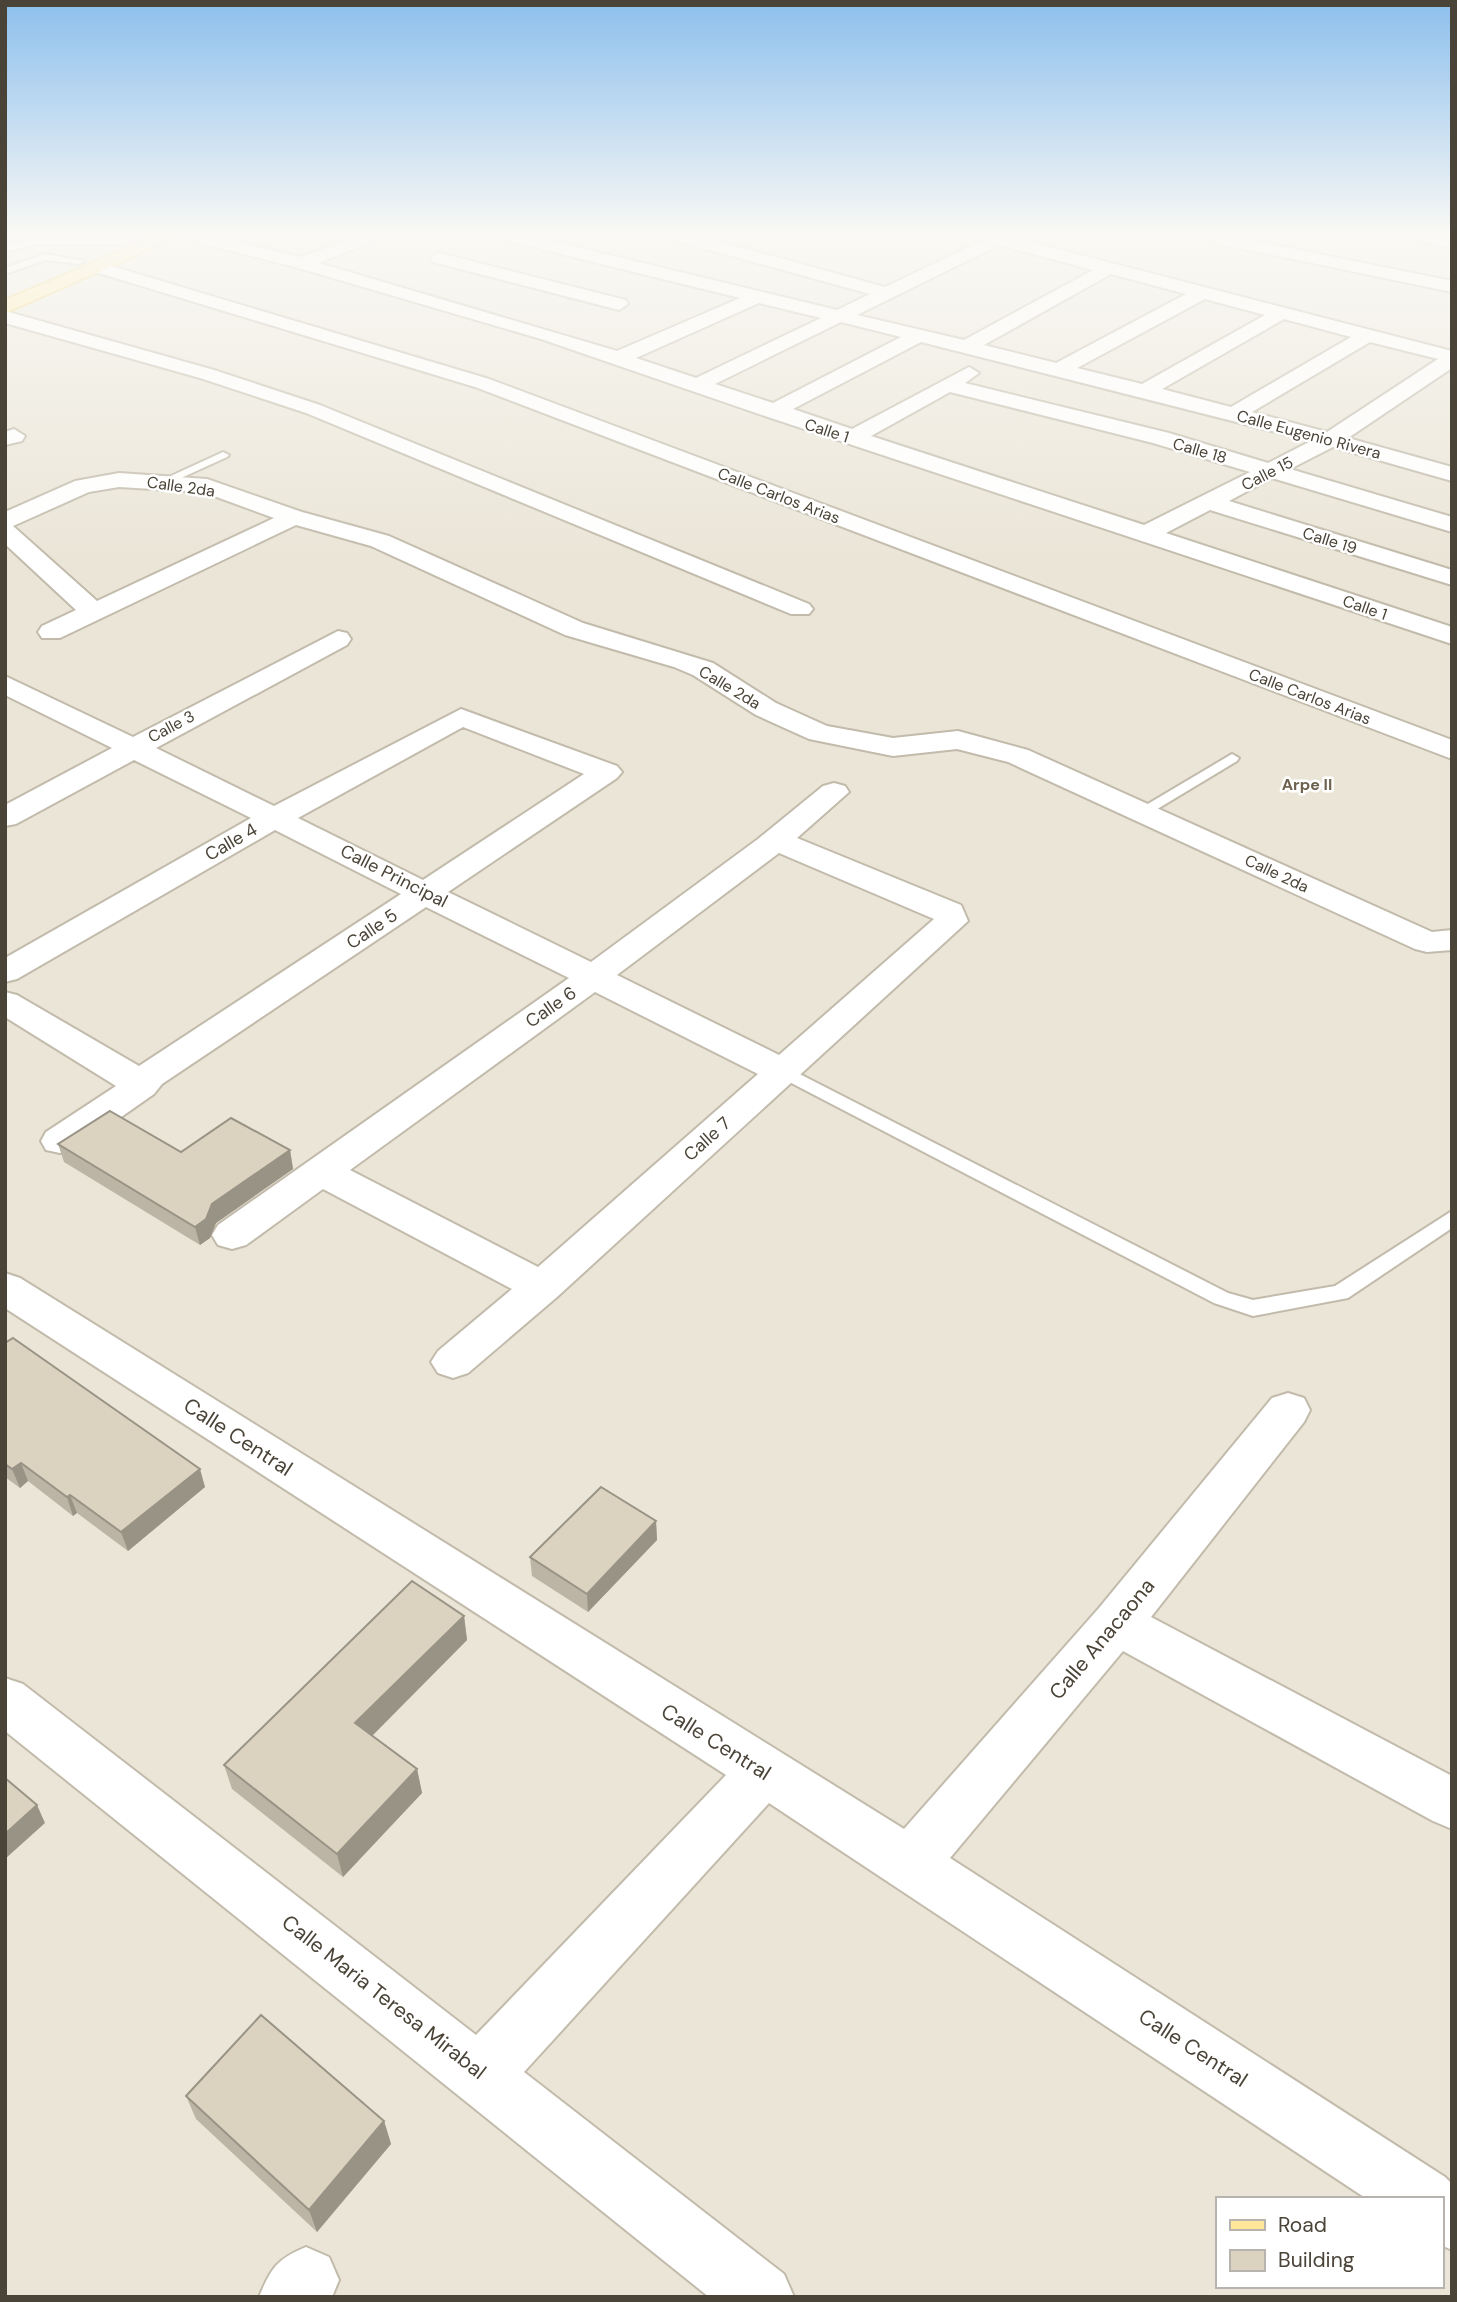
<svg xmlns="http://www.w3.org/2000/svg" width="1457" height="2302" font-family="'DM Sans',sans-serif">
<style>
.residential{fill:#eae5d7;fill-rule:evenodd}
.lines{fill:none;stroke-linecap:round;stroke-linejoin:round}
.service-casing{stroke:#c2bbab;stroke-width:4}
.minor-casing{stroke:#c2bbab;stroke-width:4}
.primary-casing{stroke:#ecc860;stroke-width:4}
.service{fill:#fff;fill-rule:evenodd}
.minor{fill:#fff;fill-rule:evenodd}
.primary{fill:#ffe698;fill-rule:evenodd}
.wall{fill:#bcb5a5}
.shaded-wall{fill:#999386}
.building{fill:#dbd2c0;stroke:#999386;stroke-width:2}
.labels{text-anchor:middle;stroke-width:5;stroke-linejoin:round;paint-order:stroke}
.far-street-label{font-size:16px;fill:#4a4337;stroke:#fff}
.far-neighbourhood-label{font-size:16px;font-weight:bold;fill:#6d624d;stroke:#fff}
.street-label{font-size:18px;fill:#4a4337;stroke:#fff}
.near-street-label{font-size:21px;fill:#4a4337;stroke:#fff}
</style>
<rect width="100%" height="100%" fill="#f5f2e9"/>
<path class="residential" d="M5,237H1452V2297H5ZM1217,2199H1441V2286H1217Z"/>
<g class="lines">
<defs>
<g id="service">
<path d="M37,238H127L131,241L127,244H37L5,252V246Z"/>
<path d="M45,254L84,261L80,264L46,260L5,274V268Z"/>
<path d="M223,452L229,455L227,457L170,483L160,481Z"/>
<path d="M1232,754L1239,758L1237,761L1149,814H1139L1136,811Z"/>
<path d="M782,1065L1228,1293L1253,1300L1335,1286L1452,1211V1228L1348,1298L1253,1316L1214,1303L776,1075L773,1071Z"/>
</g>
<g id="minor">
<path d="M190,237H219L300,257L360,237H385L319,263L617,351L740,298L508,241L506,237H535L837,310L870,294L677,241L675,237H703L885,287L982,241L979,237H1011L1452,351V368L1348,438L1452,467V481L1333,447L1290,469L1452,517V532L1272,478L1229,501L1452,570V585L1210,510L1166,533L1452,627V644L765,416L541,339L295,267L192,241ZM999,245L1093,270L964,340L857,315ZM1111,274L1186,294L1056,363L984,345ZM1205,299L1265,315L1142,384L1077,368ZM759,303L821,318L696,378L636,358ZM1284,319L1351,337L1231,407L1162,389ZM841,322L901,337L773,403L715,384ZM921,342L1311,441L1268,463L1169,433L965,383L979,373L969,367L852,429L793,409ZM1370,342L1438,359L1327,432L1252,412ZM950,392L1153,443L1250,472L1144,525L871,436Z"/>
<path d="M1203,237H1236L1452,281V292L1211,242Z"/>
<path d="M1417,237H1452V247L1419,241Z"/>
<path d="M439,253L626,300L628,304L619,310L433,262L430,258Z"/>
<path d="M98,262L489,379L1452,740V759L475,387L92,271L89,267L92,263Z"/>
<path d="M5,311L214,370L320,405L809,604L813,609L809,614H791L306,413L200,378L5,323Z"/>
<path d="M14,429L25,436L22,441L5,445V432Z"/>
<path d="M119,473L207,479L302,512L389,536L583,623L713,663L776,703L827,726L893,738L958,731L1028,750L1432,932L1452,930V950L1427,952L1415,949L1008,762L957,749L893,756L809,739L756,715L693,675L674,667L565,635L371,546L296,525L60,638H42L38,632L42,626L76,610L5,544V512L75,481ZM119,487L203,492L274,518L97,601L13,526L89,492Z"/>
<path d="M338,631L347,633L351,639L347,645L156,748L274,806L461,709L617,766L622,772L617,778L448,892L591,962L758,839L823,786L834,783L845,786L849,792L797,838L961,905L968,921L557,1297L468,1373L453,1378L438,1373L431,1362L438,1351L512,1289L323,1189L246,1245L232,1249L218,1245L212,1235L218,1225L569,978L426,907L162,1084L154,1094L74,1150L60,1153L46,1150L41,1141L46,1132L116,1086L5,1017V992L17,995L139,1066L401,894L275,830L17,979L5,982V958L251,818L134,760L16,824L5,826V805L112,748L5,695V676L133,737ZM463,727L584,774L423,880L298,818ZM779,853L934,919L779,1055L617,975ZM595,992L758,1074L538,1267L350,1170Z"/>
<path d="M5,1273L20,1278L904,1829L1099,1608L1272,1398L1288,1393L1304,1398L1310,1410L1304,1422L1151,1617L1452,1776V1829L1433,1821L1123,1651L950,1858L1445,2177L1452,2184V2250L1441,2245V2199H1367L769,1803L524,2072L784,2274L794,2297H709L5,1731V1678L23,1684L476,2035L726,1775L5,1308Z"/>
<path d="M306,2247L329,2257L339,2280L332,2297H259C271,2268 277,2259 306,2247Z"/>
</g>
<path id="primary" d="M154,237H177L5,313V300Z"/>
</defs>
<use href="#service" class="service-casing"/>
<use href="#minor" class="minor-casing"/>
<use href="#primary" class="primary-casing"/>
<use href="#service" class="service"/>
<use href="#minor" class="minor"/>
<use href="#primary" class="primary"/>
</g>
<g class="wall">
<path d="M58,1144L181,1152L290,1150L293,1169L216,1223L210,1238L200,1245L64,1162Z"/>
<path d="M5,1343L205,1487L128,1551L77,1513L73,1516L28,1481L20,1488L5,1477Z"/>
<path d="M656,1521L657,1540L588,1612L532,1576L530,1557Z"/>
<path d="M464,1616L467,1640L372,1736L417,1769L422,1793L343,1877L232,1789L224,1765Z"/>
<path d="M186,2096L384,2121L391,2144L317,2232L196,2119Z"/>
</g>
<g class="shaded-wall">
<path d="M290,1150L293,1169L216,1223L210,1238L200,1245L195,1227L212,1204Z"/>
<path d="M21,1463L28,1481L20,1488L12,1469Z"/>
<path d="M200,1469L205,1487L128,1551L121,1532Z"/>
<path d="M70,1495L77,1513L73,1516L67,1497Z"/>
<path d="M656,1521L657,1540L588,1612L587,1594Z"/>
<path d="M464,1616L467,1640L361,1747L355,1723Z"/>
<path d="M417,1769L422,1793L343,1877L337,1854Z"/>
<path d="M37,1805L45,1823L5,1859V1834Z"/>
<path d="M384,2121L391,2144L317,2232L309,2210Z"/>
</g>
<g class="building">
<path d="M110,1111L181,1152L231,1118L290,1150L212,1204L206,1219L195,1227L58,1144Z"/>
<path d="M13,1338L200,1469L121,1532L70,1495L67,1497L21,1463L12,1469L5,1464V1343Z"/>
<path d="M601,1487L656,1521L587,1594L530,1557Z"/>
<path d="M412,1581L464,1616L355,1723L417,1769L337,1854L224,1765Z"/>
<path d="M5,1778L37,1805L5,1834Z"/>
<path d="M261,2015L384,2121L309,2210L186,2096Z"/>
</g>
<linearGradient id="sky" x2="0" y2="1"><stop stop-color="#8cbfed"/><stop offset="0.42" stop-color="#faf9f5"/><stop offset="1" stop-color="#faf9f5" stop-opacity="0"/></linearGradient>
<rect width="1457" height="559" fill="url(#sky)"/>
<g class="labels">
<g class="far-street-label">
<text transform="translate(827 430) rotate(18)" y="6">Calle 1</text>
<text transform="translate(1309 434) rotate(15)" y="6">Calle Eugenio Rivera</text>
<text transform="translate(1200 450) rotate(16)" y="6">Calle 18</text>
<text transform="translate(1267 473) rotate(-27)" y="6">Calle 15</text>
<text transform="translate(181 486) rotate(8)" y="6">Calle 2da</text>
<text transform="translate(779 495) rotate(21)" y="6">Calle Carlos Arias</text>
<text transform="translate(1330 540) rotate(17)" y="6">Calle 19</text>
<text transform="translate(1365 607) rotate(19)" y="6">Calle 1</text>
<text transform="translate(730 687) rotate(31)" y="6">Calle 2da</text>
<text transform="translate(1310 696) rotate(21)" y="6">Calle Carlos Arias</text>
<text transform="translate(171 726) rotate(-28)" y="6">Calle 3</text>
<text transform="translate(1277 873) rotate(25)" y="6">Calle 2da</text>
</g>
<g class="far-neighbourhood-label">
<text x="1307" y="790">Arpe II</text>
</g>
<g class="street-label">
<text transform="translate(231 842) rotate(-30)" y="6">Calle 4</text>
<text transform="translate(394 876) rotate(27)" y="6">Calle Principal</text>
<text transform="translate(372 929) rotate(-34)" y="6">Calle 5</text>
<text transform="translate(551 1007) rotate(-35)" y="6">Calle 6</text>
<text transform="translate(707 1139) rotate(-42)" y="6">Calle 7</text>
</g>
<g class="near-street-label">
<text transform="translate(238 1437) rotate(33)" y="7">Calle Central</text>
<text transform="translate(1102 1639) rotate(-50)" y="7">Calle Anacaona</text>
<text transform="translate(716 1742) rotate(32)" y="7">Calle Central</text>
<text transform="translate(384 1997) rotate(38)" y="7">Calle Maria Teresa Mirabal</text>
<text transform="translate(1193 2048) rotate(33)" y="7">Calle Central</text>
</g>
</g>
<rect width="1457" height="2302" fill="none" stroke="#4a4337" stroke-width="14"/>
<rect x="1216" y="2197" width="228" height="91" fill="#ffffff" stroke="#b7b4af" stroke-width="2"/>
<rect x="1230" y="2220" width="35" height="10" fill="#ffe698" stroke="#b7b4af" stroke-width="2"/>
<text x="1278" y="2232" font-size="21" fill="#4a4337">Road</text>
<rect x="1230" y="2250" width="35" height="21" fill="#dbd2c0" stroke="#b7b4af" stroke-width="2"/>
<text x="1278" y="2267" font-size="21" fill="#4a4337">Building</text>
</svg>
